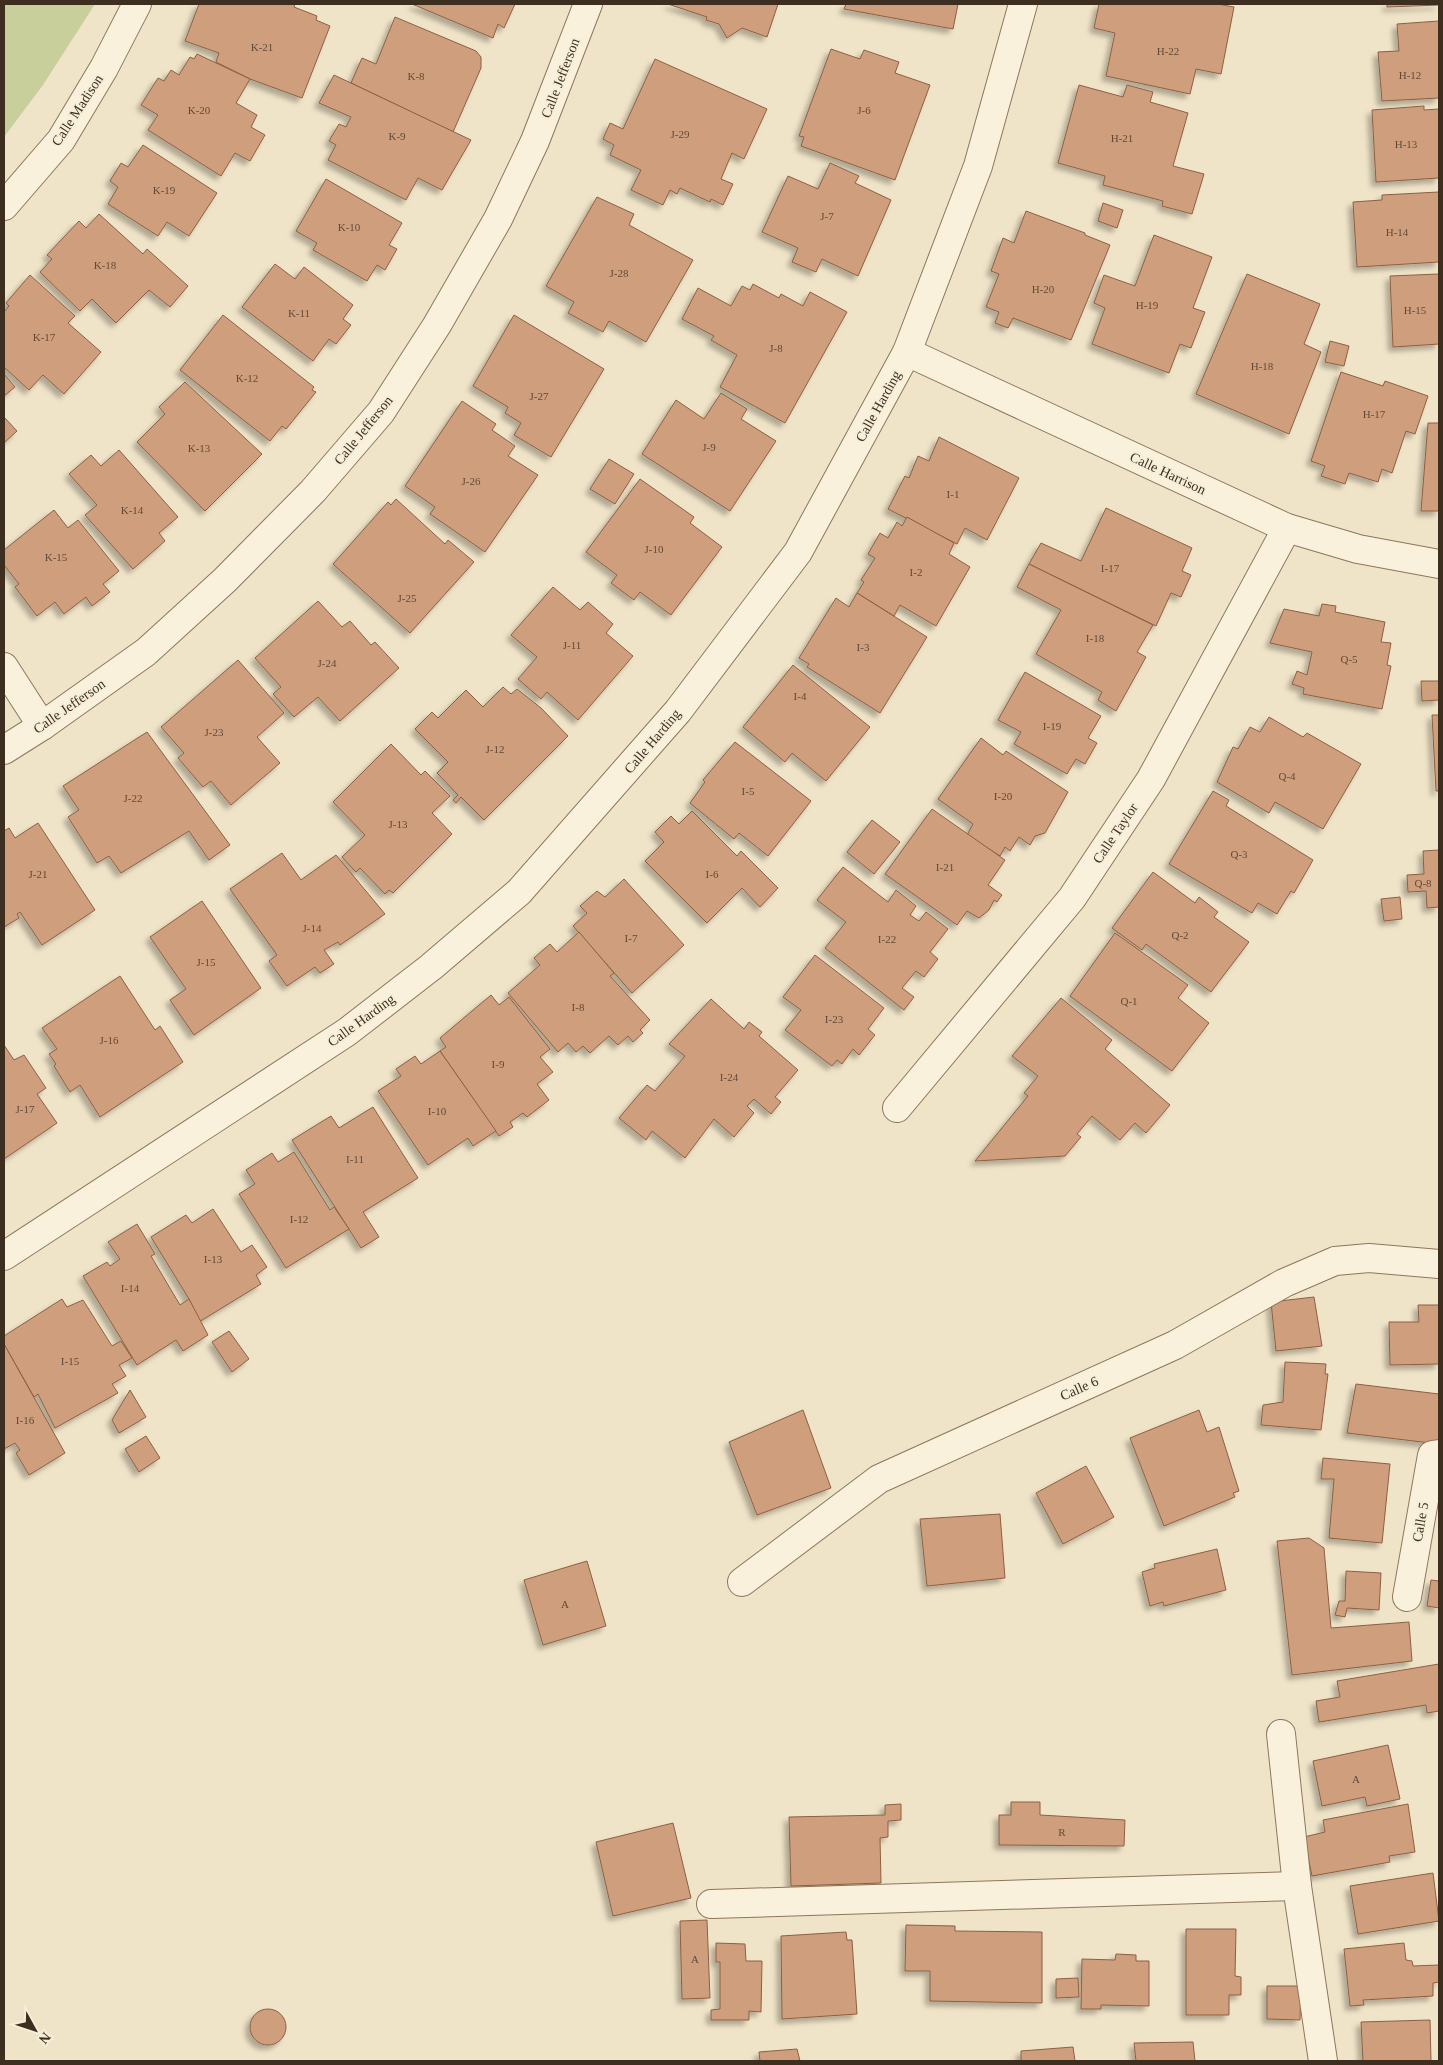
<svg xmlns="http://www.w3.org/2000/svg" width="1443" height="2065" font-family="'Times New Roman',serif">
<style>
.green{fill:#c9cf9b}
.building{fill:#cf9f7d;stroke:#8d5f41;filter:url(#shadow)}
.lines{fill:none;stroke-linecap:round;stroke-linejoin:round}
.minor-casing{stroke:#8d765c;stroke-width:30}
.minor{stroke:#faf1dc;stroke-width:28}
.labels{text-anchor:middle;stroke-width:4.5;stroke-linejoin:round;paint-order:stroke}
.number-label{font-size:11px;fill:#624a37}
.street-label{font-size:14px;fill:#3d2e20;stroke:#f7eed8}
</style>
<defs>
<filter id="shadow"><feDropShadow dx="-4.5" dy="4.5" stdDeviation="2.5" flood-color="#0004"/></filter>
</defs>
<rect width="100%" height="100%" fill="#f0e4c8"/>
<path class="green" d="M4,4H95L43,85L4,137Z"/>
<g class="building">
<path d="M199,4H295L294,7L317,16L316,20L330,26L302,98L250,79L216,62L219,53L185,41Z"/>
<path d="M412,4H515L504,28L498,24L493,38Z"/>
<path d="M668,4H778L767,37L742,28L727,38L719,24L706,20L707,17Z"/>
<path d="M846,4H958L953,29L844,9Z"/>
<path d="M1099,4H1218L1234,7L1221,74L1196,69L1190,94L1106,76L1115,33L1094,28Z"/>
<path d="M1387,4H1439V5L1387,7Z"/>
<path d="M395,17L476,51L481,57V68L453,132L351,83L362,58L376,64Z"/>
<path d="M1439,21V98L1382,101L1378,52L1399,51L1397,24Z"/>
<path d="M831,49L860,59L864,50L899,62L895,73L930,85L895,180L801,146L804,137L799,136Z"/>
<path d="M197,54L250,79L236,103L257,115L251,127L265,135L250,161L235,153L221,176L148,130L158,115L141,105L158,78L164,81L171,70L179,75L190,57L194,59Z"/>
<path d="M655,59L767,109L744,159L732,153L721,179L733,184L723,205L711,199L710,202L680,188L677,194L670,190L663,205L631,190L641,170L610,155L614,145L603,139L610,123L623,129Z"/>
<path d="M334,75L471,140L442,190L418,178L406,200L328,160L336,145L329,141L339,124L346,127L351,117L319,103Z"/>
<path d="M1079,85L1123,97L1127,85L1153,92L1150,102L1188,113L1173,166L1204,174L1192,214L1162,206L1163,201L1103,185L1105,176L1058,163Z"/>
<path d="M1424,106V110L1439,109V178L1376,182L1372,110Z"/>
<path d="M143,145L217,193L189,236L167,222L158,236L108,204L118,187L110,181L121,163L128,167Z"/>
<path d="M830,163L859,176L855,183L891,200L858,276L822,259L816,272L792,262L798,248L762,232L788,176L818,189Z"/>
<path d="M326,179L402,223L389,245L397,249L385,270L377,265L367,281L313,250L317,243L296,231Z"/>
<path d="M1439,192V262L1357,267L1353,202L1382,200V195Z"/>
<path d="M597,197L634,214L629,225L693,260L646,342L609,321L603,332L568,313L574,302L546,286Z"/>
<path d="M1103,203L1123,210L1117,228L1098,221Z"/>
<path d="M1026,211L1085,233V235L1110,245L1071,340L1013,318L1008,328L995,323L999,312L986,307L999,274L991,271L1003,238L1014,243Z"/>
<path d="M99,214L143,254L147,249L188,286L170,307L149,290L116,323L92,299L80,311L40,272L52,259L47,255L79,221L86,228Z"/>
<path d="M1154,235L1212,257L1193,308L1205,312L1191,348L1180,344L1169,373L1092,344L1105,308L1094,303L1104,275L1135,286Z"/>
<path d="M275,264L295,279L304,267L353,305L343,319L351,325L336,344L329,339L313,361L242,307Z"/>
<path d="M1247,274L1320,304L1304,344L1321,352L1289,434L1196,394Z"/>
<path d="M1439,274V344L1393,347L1390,276Z"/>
<path d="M30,275L75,316L68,323L101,352L64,394L43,375L29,390L4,367V312L9,306L6,303Z"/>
<path d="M753,284L779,298L781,294L803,306L810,292L847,312L785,423L720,387L737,355L711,340L714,336L682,319L698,288L731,306L742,286L750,290Z"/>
<path d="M223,315L314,387L312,390L316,392L286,429L282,426L270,441L180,370Z"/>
<path d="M514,315L604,369L551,457L514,435L521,423L505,413L508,407L473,386Z"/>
<path d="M1330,341L1349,346L1344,366L1325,362Z"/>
<path d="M1341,372L1383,386L1385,381L1428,396L1415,434L1406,431L1392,473L1382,469L1378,482L1349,473L1345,484L1321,476L1325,466L1311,461Z"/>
<path d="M4,374L15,387L4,396Z"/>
<path d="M185,382L262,454L205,511L137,442L165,414L159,407Z"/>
<path d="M721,393L747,409L741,419L776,441L730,511L642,454L676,400L704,419Z"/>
<path d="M462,401L496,424L492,430L515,446L508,456L538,475L485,552L430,514L435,507L405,486Z"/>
<path d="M4,417L17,431L4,443Z"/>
<path d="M1428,423H1439V511H1421Z"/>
<path d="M939,437L1019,478L987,540L965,528L957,544L888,509L905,476L909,478L918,456L929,461Z"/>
<path d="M119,450L178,517L159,533L165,541L133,569L85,515L97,505L69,474L91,455L101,466Z"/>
<path d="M609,459L634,474L615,504L590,489Z"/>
<path d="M640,479L694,517L690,523L722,547L671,615L640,592L634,600L611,583L617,575L586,552Z"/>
<path d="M396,499L445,544L448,540L474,562L410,633L333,564L388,502L391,505Z"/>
<path d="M1106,508L1192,548L1182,571L1191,575L1181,597L1171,593L1156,626L1029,564L1041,543L1081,561Z"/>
<path d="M54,510L68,528L78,520L119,571L103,584L110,592L92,606L86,597L64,614L55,602L37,616L15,587L19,584L4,565V550Z"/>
<path d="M907,517L954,543L949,554L970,567L936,626L900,605L894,616L857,593L864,582L861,580L875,558L868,554L880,533L888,538L897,522L902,526Z"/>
<path d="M1029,564L1153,625L1137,652L1146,657L1116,711L1098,700L1102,692L1036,654L1061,610L1017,587Z"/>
<path d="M553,587L580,610L588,602L613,624L606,633L633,656L578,720L547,692L541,699L518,679L537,657L511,635Z"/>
<path d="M857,593L927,637L880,713L807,667L809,664L799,658L836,598L849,607Z"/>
<path d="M318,601L342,627L350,621L371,645L375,642L399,668L340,721L318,697L294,717L273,694L281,687L255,658Z"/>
<path d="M1322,604L1336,606L1335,612L1385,622L1381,642L1391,643L1387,665L1391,666L1382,709L1303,694L1304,688L1292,684L1297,671L1307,675L1312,652L1270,643L1284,609L1319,616Z"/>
<path d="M238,660L284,713L257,737L280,763L231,805L211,781L203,787L178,758L184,753L161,727Z"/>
<path d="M793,665L870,727L826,781L792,753L785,762L743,727Z"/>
<path d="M1025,672L1101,716L1088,738L1097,743L1085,764L1076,759L1067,774L1014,744L1021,732L998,720Z"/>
<path d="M1421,681H1439V700L1422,701Z"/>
<path d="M503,687L511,694L517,689L541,708L568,736L484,820L461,797L456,803L453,800L458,795L437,773L448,762L415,729L432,712L438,718L466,690L483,707Z"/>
<path d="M1432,715H1439V791H1436Z"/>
<path d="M1269,717L1303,737L1307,733L1361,764L1323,829L1275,802L1269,813L1217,782L1233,747L1238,749L1250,727L1260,732Z"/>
<path d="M147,732L230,845L209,860L189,831L121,873L109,856L97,863L68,817L79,810L63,786Z"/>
<path d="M981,738L1003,755L1006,751L1068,792L1045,833L1035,836L1030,845L1019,837L1010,851L1005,847L1000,856L967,835L973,824L938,799Z"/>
<path d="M735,742L811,801L768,856L739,833L734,839L690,803L705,782L703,780Z"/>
<path d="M391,744L421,775L425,771L450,796L432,813L452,834L393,893L389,890L385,894L360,868L356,872L342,857L365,835L333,802Z"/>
<path d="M1213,791L1229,800L1226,806L1313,860L1294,893L1291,891L1277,914L1258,903L1252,913L1169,864Z"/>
<path d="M932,809L1005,860L988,885L1002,895L997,902L994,900L989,910L979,918L967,911L957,925L885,874Z"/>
<path d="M692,811L737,856L741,851L778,888L760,907L742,888L707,923L645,861L664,842L655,832L671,816L679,824Z"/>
<path d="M872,820L900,842L874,874L847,852Z"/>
<path d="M38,823L95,910L42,945L20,912L17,914L19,918L4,927V831L9,828L15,838Z"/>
<path d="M1439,850V907L1427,908L1426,891L1408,892L1407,875L1424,874L1423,851Z"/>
<path d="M282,853L301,880L336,855L385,914L340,945L338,942L324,950L334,964L320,973L315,967L287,986L269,961L277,955L230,889Z"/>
<path d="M843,867L888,902L896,890L916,906L910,915L919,921L926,912L948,929L930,952L938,959L924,977L916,971L902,988L914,997L904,1010L825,948L846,922L817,900Z"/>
<path d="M1153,872L1195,903L1199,897L1218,912L1214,917L1249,942L1211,992L1146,944L1142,950L1112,928Z"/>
<path d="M624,879L684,945L632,993L573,926L587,913L580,906L597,891L605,897Z"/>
<path d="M1400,897L1402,919L1384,921L1381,899Z"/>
<path d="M202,901L261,988L194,1035L170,1000L186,989L150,937Z"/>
<path d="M579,932L614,973L610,976L650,1020L640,1030L643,1033L633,1042L628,1036L618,1045L609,1036L590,1053L583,1046L576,1052L568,1043L558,1052L508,993L540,965L534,958L550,944L557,952Z"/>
<path d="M1115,933L1188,985L1178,998L1209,1023L1172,1071L1070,996Z"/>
<path d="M815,955L884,1008L868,1029L875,1035L859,1055L853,1049L842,1064L837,1060L832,1066L785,1030L801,1010L783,997Z"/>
<path d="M120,976L155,1030L160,1026L183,1062L100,1117L80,1085L70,1092L54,1066L56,1064L49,1054L57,1049L42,1028Z"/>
<path d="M491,995L499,1005L509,997L550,1049L540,1057L553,1072L537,1084L549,1100L527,1117L523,1113L510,1122L513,1127L499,1136L440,1051L446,1047L440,1038Z"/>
<path d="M1061,998L1112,1040L1105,1049L1170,1105L1146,1133L1135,1123L1120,1140L1092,1116L1077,1134L1081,1137L1065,1156L975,1161L1028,1096L1024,1093L1038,1076L1012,1056Z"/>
<path d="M711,999L744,1029L749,1022L762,1032L759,1036L798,1070L775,1097L781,1102L771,1114L754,1099L747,1106L754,1113L734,1137L714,1119L685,1158L652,1131L646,1140L619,1118L647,1085L655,1091L685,1056L669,1044Z"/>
<path d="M4,1045L14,1060L24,1055L46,1088L37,1094L57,1123L4,1159Z"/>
<path d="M440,1051L496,1131L473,1146L468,1138L428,1165L378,1091L401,1076L396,1069L415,1056L421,1064Z"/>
<path d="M373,1107L418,1178L363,1212L379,1237L361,1248L292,1140L331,1116L339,1128Z"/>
<path d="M294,1152L330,1210L334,1207L349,1229L286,1268L239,1194L255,1184L246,1170L272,1153L278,1162Z"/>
<path d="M213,1209L241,1252L252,1245L267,1267L256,1275L261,1284L199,1322L189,1299L151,1237L186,1215L192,1223Z"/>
<path d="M137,1224L155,1254L151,1256L180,1305L189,1299L208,1335L183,1351L176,1340L137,1365L83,1276L107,1262L110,1266L120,1259L108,1242Z"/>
<path d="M1314,1297L1322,1346L1276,1351L1271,1302Z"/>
<path d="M62,1299L67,1307L83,1300L112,1346L121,1341L132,1358L119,1365L126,1376L112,1384L118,1393L55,1428L38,1394L34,1397L4,1344V1336Z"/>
<path d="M1418,1305H1439V1364L1390,1365L1389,1322H1419Z"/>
<path d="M229,1331L249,1359L232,1372L212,1342Z"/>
<path d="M4,1344L65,1453L29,1475L16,1453L20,1450L15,1443L4,1449Z"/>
<path d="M1285,1362L1326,1364L1325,1374H1328L1321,1430L1261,1425L1263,1405L1283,1402Z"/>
<path d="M1356,1384L1439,1394V1444L1347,1433Z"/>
<path d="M130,1390L146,1417L119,1433L112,1420Z"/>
<path d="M803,1410L831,1488L757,1515L729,1442Z"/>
<path d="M1199,1410L1207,1432L1219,1427L1239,1491L1233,1493L1235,1497L1164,1526L1130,1438Z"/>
<path d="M146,1436L160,1458L139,1472L125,1449Z"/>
<path d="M1323,1458L1390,1464L1382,1543L1329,1538L1334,1479H1321Z"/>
<path d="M1086,1466L1114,1517L1063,1544L1036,1493Z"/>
<path d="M1000,1514L1005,1578L927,1586L920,1519Z"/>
<path d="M1309,1538L1324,1548L1331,1628L1409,1622L1412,1661L1292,1675L1277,1541Z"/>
<path d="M1217,1549L1226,1590L1164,1606L1163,1602L1150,1606L1142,1572L1155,1568L1154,1564Z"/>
<path d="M587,1561L606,1626L543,1645L524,1580Z"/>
<path d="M1346,1571L1381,1573L1379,1610L1347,1608L1345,1617L1335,1615L1339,1601H1345Z"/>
<path d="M1431,1580L1439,1581V1608L1427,1606Z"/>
<path d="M1439,1664V1711L1427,1713L1426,1705L1319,1722L1316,1701L1340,1697L1337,1681Z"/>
<path d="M1388,1745L1400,1799L1367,1806L1365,1797L1322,1806L1313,1761Z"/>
<path d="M1011,1802H1040V1815L1125,1820L1124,1846L999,1845V1815H1011Z"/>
<path d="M901,1804V1820L888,1821V1837L880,1838L881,1883L791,1886L789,1817L885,1815V1805Z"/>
<path d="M1408,1804L1415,1852L1389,1856L1390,1862L1312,1876L1304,1837L1325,1832L1323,1820Z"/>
<path d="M673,1823L691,1898L613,1916L596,1842Z"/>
<path d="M1433,1873L1439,1921L1358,1934L1350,1886Z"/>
<path d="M707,1920L710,1998L682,1999L680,1921Z"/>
<path d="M906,1925L955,1926V1931L1042,1932V2003L930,2001V1971H905Z"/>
<path d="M1186,1929H1236L1235,1976L1241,1977V1995H1229V2015H1186Z"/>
<path d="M846,1932L847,1940H852L857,2014L782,2019L781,1936Z"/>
<path d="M716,1943L745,1944L746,1961H762L761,2012L749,2011V2020H711V2010L720,2009V1962H716Z"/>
<path d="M1404,1943L1406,1960L1412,1961L1413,1966L1439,1965V1982L1433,1983V1996L1363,2000L1364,2005L1350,2006L1344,1949Z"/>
<path d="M1116,1954L1136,1955V1961H1149V2006L1101,2005V2009H1081L1082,1959L1115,1960Z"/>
<path d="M1078,1978L1079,1997L1056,1998V1979Z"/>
<path d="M1267,1986H1301L1300,2020L1267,2019Z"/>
<circle cx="268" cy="2027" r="18"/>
<path d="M1430,2020L1431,2061H1363L1361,2022Z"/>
<path d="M1193,2042L1195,2061H1136L1134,2043Z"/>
<path d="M1073,2047L1075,2061H1021V2051Z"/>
<path d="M797,2049L800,2061H760L759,2052Z"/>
</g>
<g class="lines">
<defs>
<g id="minor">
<path d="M4,206L61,140L104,68L137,4"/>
<path d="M907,352L1287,528L1358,549L1439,564"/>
<path d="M4,667L42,726"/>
<path d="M4,750L42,726L146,652L225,580L313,491L381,412L437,325L498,219L535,141L588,4"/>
<path d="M897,1108L1072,898L1151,779L1287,528"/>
<path d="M4,1256L347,1032L431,967L519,892L678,711L798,552L907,352L978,166L1023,4"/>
<path d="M742,1582L879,1479L1175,1345L1284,1283L1335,1261L1369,1258L1439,1264"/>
<path d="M1407,1597L1432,1455L1439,1454"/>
<path d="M1281,1734L1297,1886L1323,2061"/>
<path d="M711,1904L1297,1886"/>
</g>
</defs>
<use href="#minor" class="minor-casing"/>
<use href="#minor" class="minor"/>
</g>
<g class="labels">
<g class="number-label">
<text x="262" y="51">K-21</text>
<text x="1168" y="55">H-22</text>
<text x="1410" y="79">H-12</text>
<text x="416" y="80">K-8</text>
<text x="199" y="114">K-20</text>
<text x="864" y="114">J-6</text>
<text x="680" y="138">J-29</text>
<text x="397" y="140">K-9</text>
<text x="1122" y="142">H-21</text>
<text x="1406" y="148">H-13</text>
<text x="164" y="194">K-19</text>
<text x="827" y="220">J-7</text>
<text x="349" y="231">K-10</text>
<text x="1397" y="236">H-14</text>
<text x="105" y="269">K-18</text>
<text x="619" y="277">J-28</text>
<text x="1043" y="293">H-20</text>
<text x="1147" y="309">H-19</text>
<text x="1415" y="314">H-15</text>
<text x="299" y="317">K-11</text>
<text x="44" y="341">K-17</text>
<text x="776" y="352">J-8</text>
<text x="1262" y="370">H-18</text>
<text x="247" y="382">K-12</text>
<text x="539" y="400">J-27</text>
<text x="1374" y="418">H-17</text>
<text x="709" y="451">J-9</text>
<text x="199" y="452">K-13</text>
<text x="471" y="485">J-26</text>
<text x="953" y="498">I-1</text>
<text x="132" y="514">K-14</text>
<text x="654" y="553">J-10</text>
<text x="56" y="561">K-15</text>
<text x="1110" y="572">I-17</text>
<text x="916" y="576">I-2</text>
<text x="407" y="602">J-25</text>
<text x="1095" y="642">I-18</text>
<text x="572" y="649">J-11</text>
<text x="863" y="651">I-3</text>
<text x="1349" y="663">Q-5</text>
<text x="327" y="667">J-24</text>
<text x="800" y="700">I-4</text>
<text x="1052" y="730">I-19</text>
<text x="214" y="736">J-23</text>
<text x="495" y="753">J-12</text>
<text x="1287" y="780">Q-4</text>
<text x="748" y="795">I-5</text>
<text x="1003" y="800">I-20</text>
<text x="133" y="802">J-22</text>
<text x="398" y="828">J-13</text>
<text x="1239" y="858">Q-3</text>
<text x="945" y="871">I-21</text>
<text x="38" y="878">J-21</text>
<text x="712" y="878">I-6</text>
<text x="1423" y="887">Q-8</text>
<text x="312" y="932">J-14</text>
<text x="1180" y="939">Q-2</text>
<text x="631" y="942">I-7</text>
<text x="887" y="943">I-22</text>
<text x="206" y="966">J-15</text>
<text x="1129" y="1005">Q-1</text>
<text x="578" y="1011">I-8</text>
<text x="834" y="1023">I-23</text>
<text x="109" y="1044">J-16</text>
<text x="498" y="1068">I-9</text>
<text x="729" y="1081">I-24</text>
<text x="25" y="1113">J-17</text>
<text x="437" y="1115">I-10</text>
<text x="355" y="1163">I-11</text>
<text x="299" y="1223">I-12</text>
<text x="213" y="1263">I-13</text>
<text x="130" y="1292">I-14</text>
<text x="70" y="1365">I-15</text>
<text x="25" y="1424">I-16</text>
<text x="565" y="1608">A</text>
<text x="1356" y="1783">A</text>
<text x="1062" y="1836">R</text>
<text x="695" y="1963">A</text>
</g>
<g class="street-label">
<text transform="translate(560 78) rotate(-69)" y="5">Calle Jefferson</text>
<text transform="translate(77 110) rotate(-57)" y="5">Calle Madison</text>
<text transform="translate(878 406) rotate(-61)" y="5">Calle Harding</text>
<text transform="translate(363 430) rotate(-51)" y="5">Calle Jefferson</text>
<text transform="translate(1168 473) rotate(25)" y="5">Calle Harrison</text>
<text transform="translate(69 706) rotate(-35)" y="5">Calle Jefferson</text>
<text transform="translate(652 741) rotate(-50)" y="5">Calle Harding</text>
<text transform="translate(1115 833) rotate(-56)" y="5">Calle Taylor</text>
<text transform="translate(361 1020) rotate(-36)" y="5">Calle Harding</text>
<text transform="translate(1079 1388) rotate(-24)" y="5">Calle 6</text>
<text transform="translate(1420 1522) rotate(-80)" y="5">Calle 5</text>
</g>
</g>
<rect width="1443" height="2065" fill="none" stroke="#3d2e20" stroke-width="10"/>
<g transform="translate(35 2030) rotate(130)" stroke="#f7eed8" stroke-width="4" paint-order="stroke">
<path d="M0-4L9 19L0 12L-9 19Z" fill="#3d2e20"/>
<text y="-8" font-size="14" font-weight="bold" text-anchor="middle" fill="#3d2e20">N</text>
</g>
</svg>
